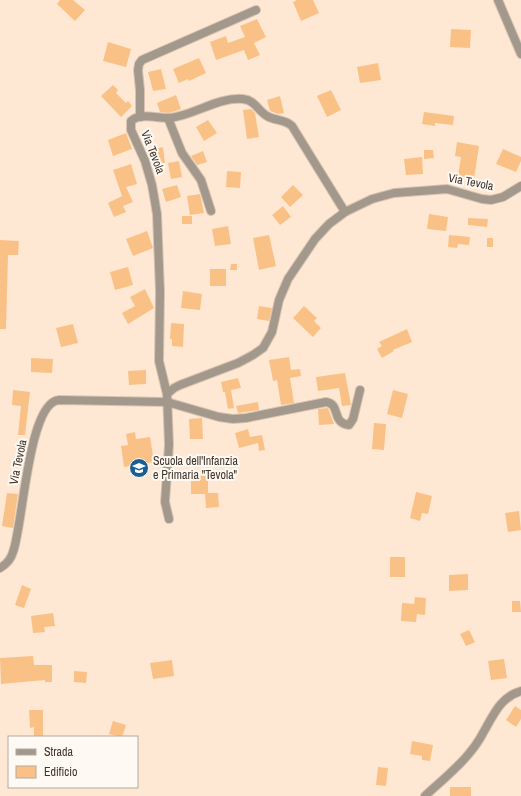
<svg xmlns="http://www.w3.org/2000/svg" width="521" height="796" font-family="'Archivo Narrow',sans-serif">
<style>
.building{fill:#fac186}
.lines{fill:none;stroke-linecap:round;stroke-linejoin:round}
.minor-casing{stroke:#d9c4b1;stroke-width:10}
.minor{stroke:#a3988c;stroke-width:8}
.labels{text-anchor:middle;stroke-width:4;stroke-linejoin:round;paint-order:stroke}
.street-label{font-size:12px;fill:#40352b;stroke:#fef9f3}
.poi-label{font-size:12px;fill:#40352b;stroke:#fef9f3;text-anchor:start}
</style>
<rect width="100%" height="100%" fill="#ffe8d3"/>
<g class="building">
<path d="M60,0H73L85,10L75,21L57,4Z"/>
<path d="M297,0H313L319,13L301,21L293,2Z"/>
<path d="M257,19L266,37L254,43L260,55L248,60L244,50L216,60L210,42L226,36L228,43L245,37L240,26Z"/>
<path d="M451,29L471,30L470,48L450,47Z"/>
<path d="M108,42L131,49L126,67L103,61Z"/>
<path d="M199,58L206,73L189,81L188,79L179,83L173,69Z"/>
<path d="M378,63L381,80L360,83L357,67Z"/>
<path d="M161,69L166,89L153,91L148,72Z"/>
<path d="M113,85L118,90L116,93L126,103L128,101L132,106L121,117L101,96Z"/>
<path d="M331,90L341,110L327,117L317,96Z"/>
<path d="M176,95L181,109L169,113L160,112L157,103Z"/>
<path d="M280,96L284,113L278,114L270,111L267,100Z"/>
<path d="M251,109L255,113L259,137L247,139L243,110Z"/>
<path d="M424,112L454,116L453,125L435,123V126L422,124Z"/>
<path d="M208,120L217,133L204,141L196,127Z"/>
<path d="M126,133L132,149L113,156L108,140Z"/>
<path d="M457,142L479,146L474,179L458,176L461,157L455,156Z"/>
<path d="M163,147L165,163L153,165L150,150Z"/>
<path d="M503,149L521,157V161L516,172L496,164Z"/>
<path d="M424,150H433L434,158L424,159Z"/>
<path d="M203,151L207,162L197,165L191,156Z"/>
<path d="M422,157L423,174L406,175L404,159Z"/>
<path d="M179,161L182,177L171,179L168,163Z"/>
<path d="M131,164L137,184L126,187L133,202L123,206L126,212L114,217L108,203L122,196L113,170Z"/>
<path d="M227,171L241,172L240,188L226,187Z"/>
<path d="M177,185L181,197L166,202L162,189Z"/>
<path d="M293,185L303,195L290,207L281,197Z"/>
<path d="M200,194L204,213L190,215L187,196Z"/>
<path d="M283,206L291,217L280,225L272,215Z"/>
<path d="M429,214L448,217L446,231L427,229Z"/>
<rect x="182" y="216" width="10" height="8"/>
<path d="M468,218L488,219L487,227L468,225Z"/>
<path d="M228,226L231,244L215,246L212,229Z"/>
<path d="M147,231L153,248L133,256L126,239Z"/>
<path d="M269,235L276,266L259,270L253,238Z"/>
<path d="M449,235L470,237L469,245L458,244L457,248L448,247Z"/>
<rect x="487" y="238" width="6" height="9"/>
<path d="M0,240L19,241L18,255H8L6,329H0Z"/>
<path d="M231,264H237V270H230Z"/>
<path d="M128,267L133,285L115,290L110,272Z"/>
<rect x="210" y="269" width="16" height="17"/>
<path d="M145,289L154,308L128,324L122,313L135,306L130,297Z"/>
<path d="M183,291L202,294L200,310L181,308Z"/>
<path d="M259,306L272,308L269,321L257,319Z"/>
<path d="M304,306L317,318L314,321L321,328L313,337L293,318Z"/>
<path d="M171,323L184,324L183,347L172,346V339H170Z"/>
<path d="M73,324L78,343L61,347L56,328Z"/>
<path d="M407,329L412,342L393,350L394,351L382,358L377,349L382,346L379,342Z"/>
<path d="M289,357L291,370L300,369L301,376L290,378L294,403L281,405L277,380L273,381L269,360Z"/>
<path d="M31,358L53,359L52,373L31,372Z"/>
<path d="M146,370V384L129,385L128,371Z"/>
<path d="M345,373L351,405L342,406L339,388L318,391L316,377Z"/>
<path d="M238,378L241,388L231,390L234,408L228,409L225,392H223L221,382Z"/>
<path d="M13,390L30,392L25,435H18L21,406L12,405Z"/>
<path d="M393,390L408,394L402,418L387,414Z"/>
<path d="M258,402L259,410L238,413L236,406Z"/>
<path d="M328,408L334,424L319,425L318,409Z"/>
<path d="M202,418L203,439H190L189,419Z"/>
<path d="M374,423L386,424L384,450L372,449Z"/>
<path d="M248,429L250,437L262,435L265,450L259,451L258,443L239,448L235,433Z"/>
<path d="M135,432L136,439L150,437L154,462L124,467L121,446L128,445L126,434Z"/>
<path d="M191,476H208V493H218L219,507L206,508L205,494H191Z"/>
<path d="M416,492L432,496L428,514L422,513L420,521L410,518Z"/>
<path d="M7,493L18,494L13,528L2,526Z"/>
<path d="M519,511L521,530L508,532L505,513Z"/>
<rect x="390" y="557" width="15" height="20"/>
<path d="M468,574V590L449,591V575Z"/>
<path d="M22,585L31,589L24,608L15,605Z"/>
<path d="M415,597L426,598L425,615L417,614L416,622L401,621L402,603L414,604Z"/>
<path d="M512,601H520L521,612H512Z"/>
<path d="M53,613L55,626L44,627L45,632L33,633L31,616Z"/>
<path d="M469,630L475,642L466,646L460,634Z"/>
<path d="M33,656L34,665H52V682H45V680L1,684L0,658Z"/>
<path d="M504,659L507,678L491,680L488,661Z"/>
<path d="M172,660L174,676L153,679L150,663Z"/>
<path d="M74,671L87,672L86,683L74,682Z"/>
<path d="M515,706L521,710V719L516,727L506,720Z"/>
<path d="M29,710H43V737H34V727L30,728Z"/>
<path d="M113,721L126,725L122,737L109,734Z"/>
<path d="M412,741L433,745L430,761L422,760V756L410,754Z"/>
<path d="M378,767L388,768L386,786L376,785Z"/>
<rect x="450" y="787" width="21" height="9"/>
</g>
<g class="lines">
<defs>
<g id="minor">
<path d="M498,0L521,54"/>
<path d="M140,117V90L138,70L139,64L142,60L256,10"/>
<path d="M168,118L182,153L201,180L211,211"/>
<path d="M167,394L174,388L180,385L238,363L253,355L263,348L272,332L279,300L288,279L315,239L329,224L345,212L372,199L394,193L447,189L482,199L491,200L503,197L521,186"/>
<path d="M169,519L165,502L169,445L167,394L159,361L160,292L157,214L152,185L145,161L131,130V121C140,112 159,119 170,118C195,115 217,97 243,99C255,100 258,111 267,116C275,121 285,119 292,126L345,212"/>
<path d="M0,568C7,564 11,559 13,552C23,526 28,402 59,400L167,402L219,417L233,419L246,418L326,402C341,404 331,423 349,425L353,419L360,390"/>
<path d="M425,796C439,783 454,771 467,756C473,749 479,741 483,733C493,716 500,697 521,691"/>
</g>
</defs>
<use href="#minor" class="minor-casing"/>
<use href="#minor" class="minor"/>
</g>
<defs>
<symbol id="school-disc" viewBox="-11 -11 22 22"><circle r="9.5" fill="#195e93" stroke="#fef9f3"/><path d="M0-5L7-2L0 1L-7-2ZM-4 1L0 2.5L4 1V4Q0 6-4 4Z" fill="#fff"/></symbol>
</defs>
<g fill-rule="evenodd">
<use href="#school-disc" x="128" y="457" width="22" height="22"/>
</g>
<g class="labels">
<g class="street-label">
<text transform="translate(153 152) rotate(69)" y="4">Via Tevola</text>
<text transform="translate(471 182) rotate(11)" y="4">Via Tevola</text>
<text transform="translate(18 462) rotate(-78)" y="4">Via Tevola</text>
</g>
<g class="poi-label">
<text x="153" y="465">Scuola dell'Infanzia<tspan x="153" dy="14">e Primaria "Tevola"</tspan></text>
</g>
</g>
<rect x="8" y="736" width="130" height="52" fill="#fef9f3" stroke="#b2aba3"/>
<rect x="16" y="749" width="20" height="6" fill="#a3988c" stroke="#b2aba3"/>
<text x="44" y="756" font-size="12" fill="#40352b">Strada</text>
<rect x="16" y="766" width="20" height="12" fill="#fac186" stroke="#b2aba3"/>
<text x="44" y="776" font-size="12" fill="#40352b">Edificio</text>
</svg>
